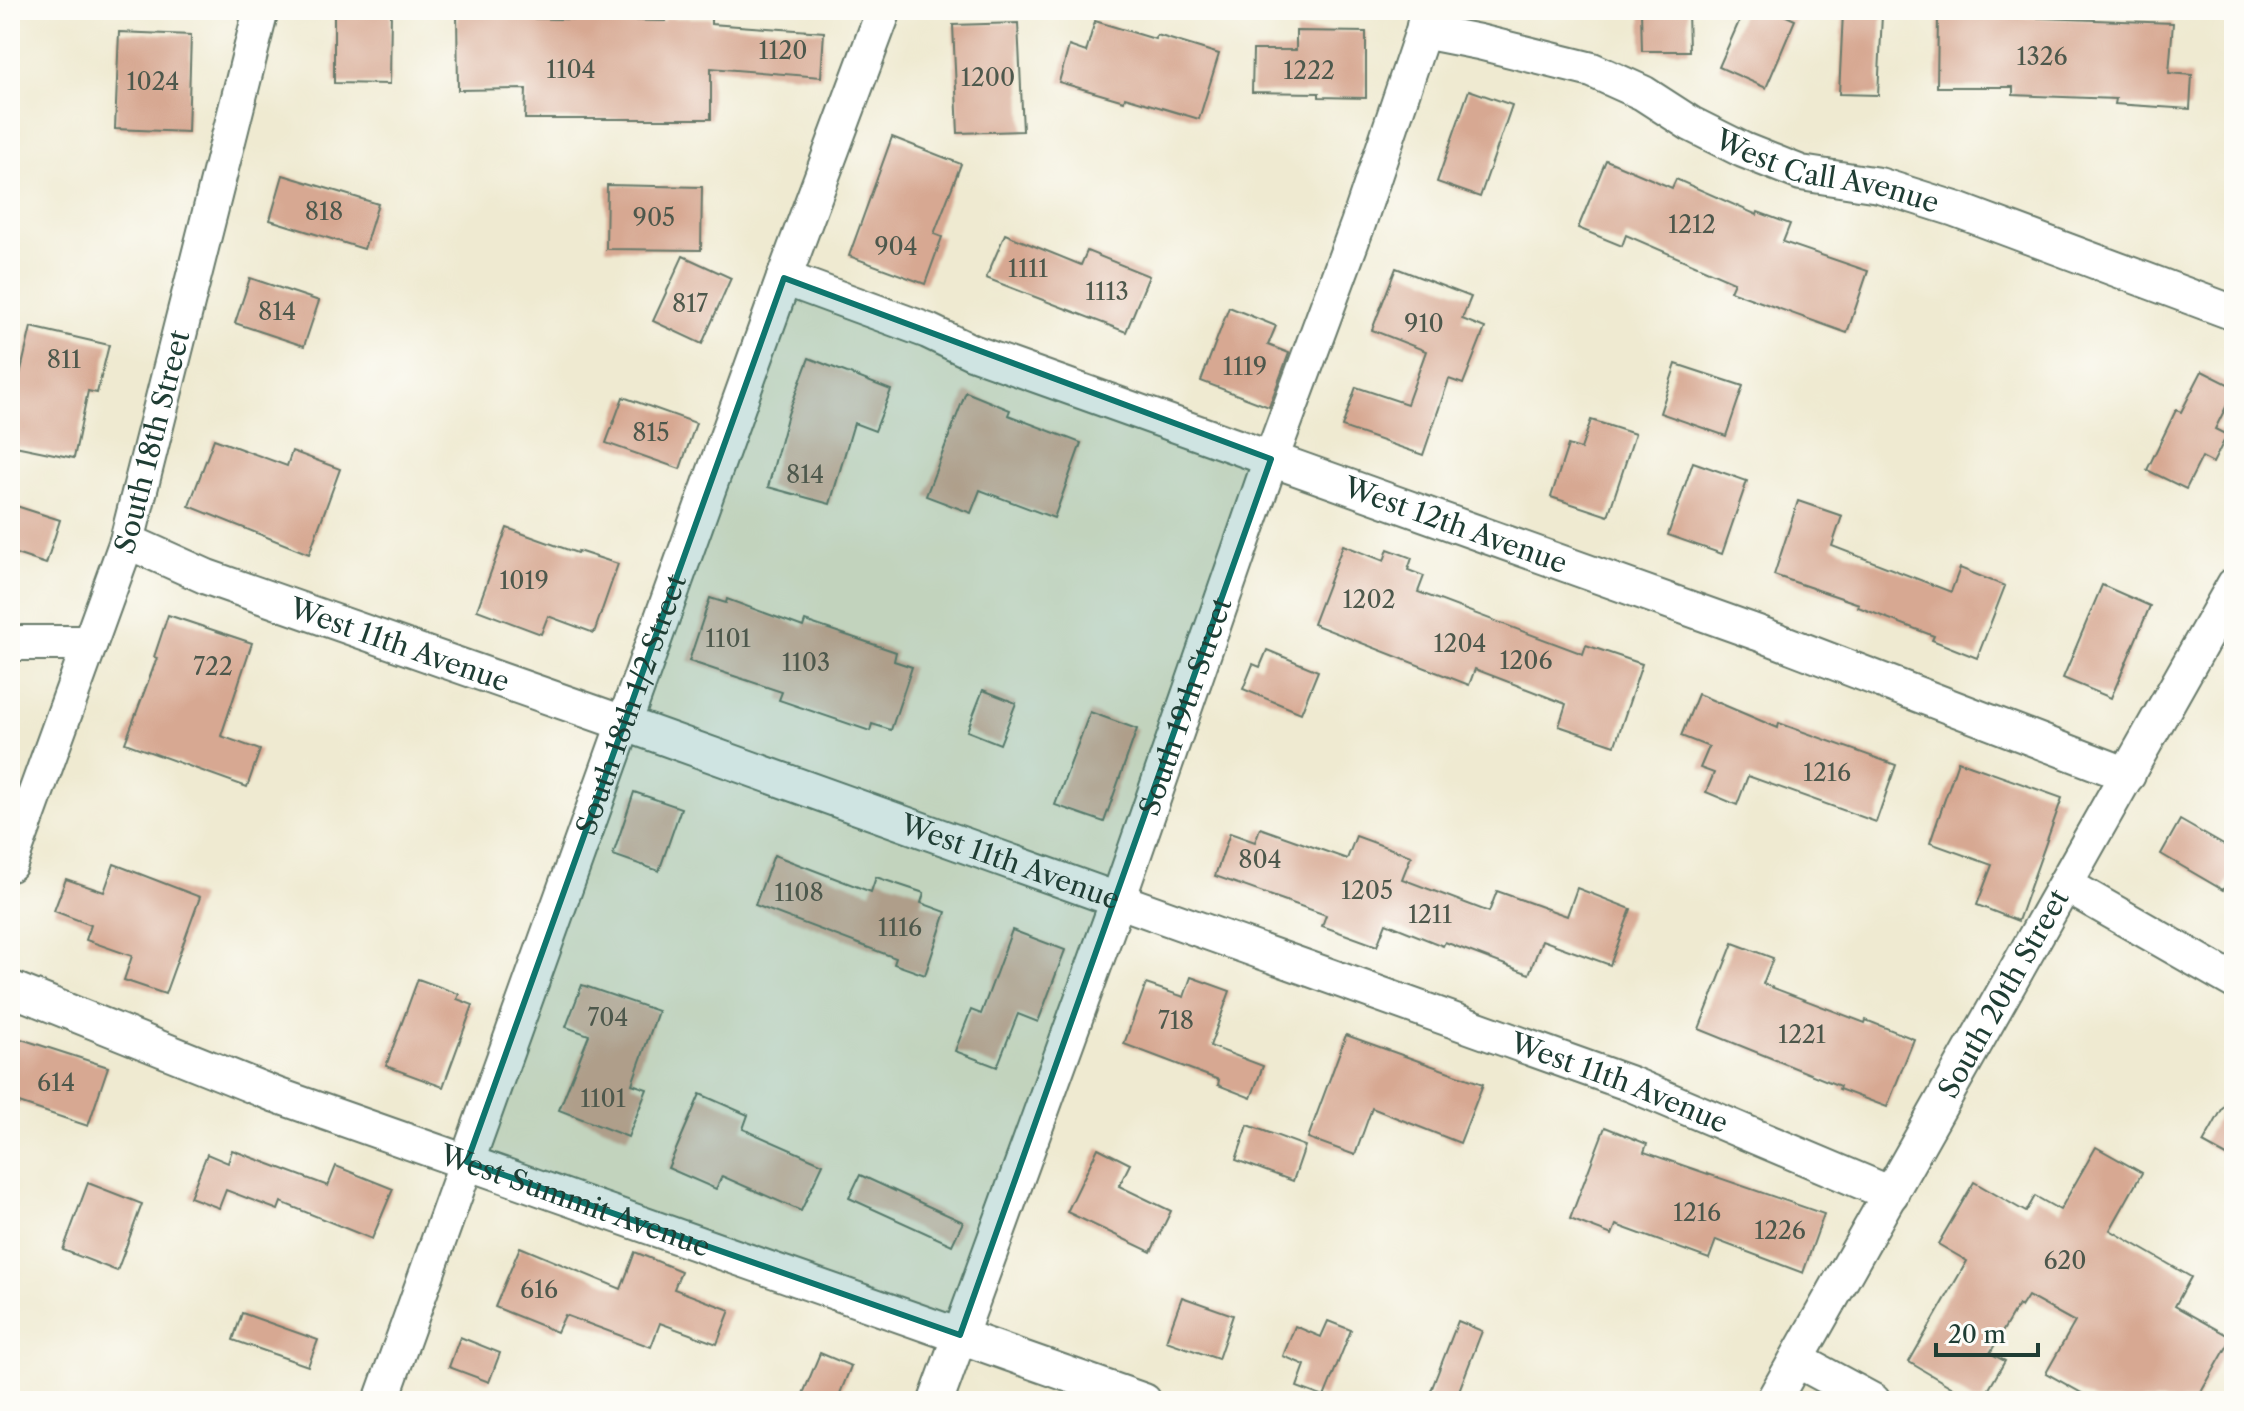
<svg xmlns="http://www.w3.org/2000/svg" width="2244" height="1411" font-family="'Libre Caslon Text',serif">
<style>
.building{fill:#d7a892}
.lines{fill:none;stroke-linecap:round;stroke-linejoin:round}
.minor-casing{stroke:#687a6b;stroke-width:38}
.minor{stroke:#fff;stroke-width:34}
.marked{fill:#0f766e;fill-opacity:0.2;stroke:#0f766e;stroke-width:6;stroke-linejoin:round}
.labels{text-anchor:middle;stroke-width:6;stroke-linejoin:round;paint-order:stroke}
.number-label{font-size:24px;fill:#4d584c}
.street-label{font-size:28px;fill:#1f3d34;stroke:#fdfcf7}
</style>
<rect width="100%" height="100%" fill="#fdfcf7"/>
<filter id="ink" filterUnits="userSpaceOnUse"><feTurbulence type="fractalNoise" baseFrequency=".0125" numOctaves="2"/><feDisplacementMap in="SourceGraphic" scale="16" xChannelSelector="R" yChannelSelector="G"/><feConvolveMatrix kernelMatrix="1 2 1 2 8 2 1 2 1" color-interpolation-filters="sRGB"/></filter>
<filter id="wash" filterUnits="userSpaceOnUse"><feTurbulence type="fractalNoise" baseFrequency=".006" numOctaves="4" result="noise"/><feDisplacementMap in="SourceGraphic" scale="32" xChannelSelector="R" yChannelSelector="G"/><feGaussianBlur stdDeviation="1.8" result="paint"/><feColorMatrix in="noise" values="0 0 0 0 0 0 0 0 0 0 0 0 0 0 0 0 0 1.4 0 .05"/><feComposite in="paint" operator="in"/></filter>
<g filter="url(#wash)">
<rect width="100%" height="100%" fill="#efead1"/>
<g id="blocks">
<g class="building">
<path d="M334,10H391L390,84L334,83Z"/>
<path d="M1641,10H1688L1689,51H1642Z"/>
<path d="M1744,10H1773L1795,20L1766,88L1719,67Z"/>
<path d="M457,13H508V18L665,21V18H711V24L824,32L821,77L711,68V119H525L526,89L458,90Z"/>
<path d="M1843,13L1882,15L1878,95L1839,94Z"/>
<path d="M1938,17H2016L2173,23L2169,73L2192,75L2190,109L2115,104L2116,99L2013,95V87H1937Z"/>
<path d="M1095,21L1155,39L1157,35L1219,54L1199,119L1125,97L1124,101L1059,82L1069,46L1086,52Z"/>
<path d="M1018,23L1023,131L958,133L953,25Z"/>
<path d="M1296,31L1366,32V98L1319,97V93L1252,92L1253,50H1296Z"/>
<path d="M119,32L191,35L188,132L115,129Z"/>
<path d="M1469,90L1512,105L1480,197L1437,182Z"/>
<path d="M892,137L961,164L934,234L942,237L925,284L849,256Z"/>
<path d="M1606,160L1672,188L1676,179L1757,215L1758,212L1790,224L1783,242L1868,271L1847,333L1730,291L1734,282L1626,235L1622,246L1578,228Z"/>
<path d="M283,175L378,204L364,249L270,220Z"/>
<path d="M607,185L702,187L701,250L606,249Z"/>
<path d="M1005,234L1081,265L1087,251L1149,276L1126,332L986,278Z"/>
<path d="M683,256L731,278L702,344L653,321Z"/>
<path d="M1396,268L1471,297L1462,319L1485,328L1463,384L1449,379L1423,455L1342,427L1356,387L1407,404L1426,351L1372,330Z"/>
<path d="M250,278L319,301L304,346L235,323Z"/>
<path d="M1229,307L1276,326L1268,345L1289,353L1269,407L1201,381Z"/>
<path d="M31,327L109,345L97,393L88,391L74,458L10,445V395L15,396Z"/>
<path d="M809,358L891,390L875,431L854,423L830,504L768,487L788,414Z"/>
<path d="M1676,364L1743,386L1726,436L1660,413Z"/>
<path d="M2202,371L2234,387V391L2215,429L2227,435L2213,463L2202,457L2186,489L2147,470L2176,410L2181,412Z"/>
<path d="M966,392L1010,410L1008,415L1081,443L1054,518L980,490L971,513L926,496Z"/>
<path d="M623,397L696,423L680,469L606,443Z"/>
<path d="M1591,420L1635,434L1608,516L1551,497L1568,445L1581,449Z"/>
<path d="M214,439L287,466L292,451L340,469L309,554L189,506Z"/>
<path d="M1693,462L1747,481L1722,554L1668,535Z"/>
<path d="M1798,501L1842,516L1832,546L1951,592L1960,568L2005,586L1977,658L1932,640L1934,636L1858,607L1859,604L1774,575Z"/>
<path d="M10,504L60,520L46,564L10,552Z"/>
<path d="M507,528L577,553L578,551L618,564L594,633L548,616L541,634L477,610Z"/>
<path d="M1343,545L1384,561L1388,549L1412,558L1408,570L1424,576L1418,592L1583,654L1586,645L1642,664L1615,745L1559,726L1566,704L1475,669L1469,685L1313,624Z"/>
<path d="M2102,585L2150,606L2111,698L2063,678Z"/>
<path d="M710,598L726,603L727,599L803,627L805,621L896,652L894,661L912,667L891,730L872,724L870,731L779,700L782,692L689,661Z"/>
<path d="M168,615L252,643L221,736L260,750L247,787L125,743L157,658L154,657Z"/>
<path d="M1267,650L1318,671L1301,713L1243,689L1253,664L1260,667Z"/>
<path d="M983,690L1016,703L1000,744L967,731Z"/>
<path d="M1698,694L1778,728L1779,723L1896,765L1876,822L1748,776L1737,805L1706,792L1714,773L1700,768L1709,747L1681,736Z"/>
<path d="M1090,712L1137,729L1104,822L1055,805Z"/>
<path d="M1958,761L2062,798L2018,921L1977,905L1992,865L1930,843Z"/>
<path d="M634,792L681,808L659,871L613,855Z"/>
<path d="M2180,820L2234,851V870L2223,890L2161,854Z"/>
<path d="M1260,828L1347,859L1356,836L1411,856L1402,879L1489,912L1497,891L1567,916L1577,888L1631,909L1610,965L1542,940L1529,974L1445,942L1443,946L1386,923L1377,946L1322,926L1326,915L1215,876L1230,833L1255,842Z"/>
<path d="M774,855L871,892L876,877L924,893L921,903L946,912L925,975L894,964L896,958L755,905Z"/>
<path d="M114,864L200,897L165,994L124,980L132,956L86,940L91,925L54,911L66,879L104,892Z"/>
<path d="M1012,930L1065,950L1038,1022L1018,1014L997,1067L955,1051L971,1010L981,1014Z"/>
<path d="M1733,943L1773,958L1763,984L1865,1023L1866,1020L1914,1039L1887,1107L1839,1089L1840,1086L1699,1029Z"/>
<path d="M1191,977L1230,991L1210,1046L1263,1066L1251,1098L1218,1085L1219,1080L1124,1044L1146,984L1184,997Z"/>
<path d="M418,979L459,994L457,999L473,1005L443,1087L386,1066Z"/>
<path d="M582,985L658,1011L632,1084L647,1089L628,1137L559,1110L589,1035L566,1027Z"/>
<path d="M1346,1035L1483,1084L1460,1143L1372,1108L1355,1155L1308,1138Z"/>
<path d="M18,1038L108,1067L88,1126L10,1100V1061Z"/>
<path d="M2234,1088V1160L2203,1143Z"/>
<path d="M700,1094L748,1115L743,1129L823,1164L801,1211L722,1176L716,1189L668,1168Z"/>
<path d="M1248,1125L1305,1146L1293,1181L1236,1160Z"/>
<path d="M1605,1127L1647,1144L1644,1152L1824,1214L1803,1273L1716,1240L1709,1259L1616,1225L1612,1235L1570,1219Z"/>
<path d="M2096,1147L2142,1173L2110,1230L2191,1277L2175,1306L2232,1338L2196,1401H2096L2046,1373L2075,1322L2028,1296L2021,1307L2018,1305L1990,1353L2005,1361L1982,1401H1975L1909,1362L1967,1261L1938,1244L1974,1182L2026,1212L2035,1196L2060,1210Z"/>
<path d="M1098,1148L1130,1164L1119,1186L1171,1211L1151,1252L1067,1212Z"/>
<path d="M232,1150L328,1186L336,1166L393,1189L372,1239L281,1202L278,1210L226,1190L219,1208L190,1197L207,1154L228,1163Z"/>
<path d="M860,1175L963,1222L952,1245L849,1198Z"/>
<path d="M88,1183L142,1204L117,1271L63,1250Z"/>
<path d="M520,1247L621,1289L635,1252L681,1271L674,1289L730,1310L717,1344L660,1323L651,1347L565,1315L557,1332L495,1307Z"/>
<path d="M1182,1297L1233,1315L1218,1359L1166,1341Z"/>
<path d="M242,1313L318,1340L308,1366L233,1340Z"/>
<path d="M1328,1321L1351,1330L1324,1397L1297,1387L1305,1365L1283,1356L1295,1326L1321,1337Z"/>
<path d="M1458,1321L1482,1331L1455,1401H1427Z"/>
<path d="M460,1337L500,1353L489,1382L449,1367Z"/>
<path d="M820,1353L851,1366L837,1401H800Z"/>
</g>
</g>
</g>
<g filter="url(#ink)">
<use href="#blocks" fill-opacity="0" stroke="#687a6b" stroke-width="2"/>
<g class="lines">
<defs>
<g id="minor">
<path id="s1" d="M1423,31L1479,42L1592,70L1643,93L1691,124L1743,150L1801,173L1879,185L1955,209L2234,313"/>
<path id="s2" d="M784,278L928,331L972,352L1758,633L2128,775"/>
<path id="s3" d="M127,541L207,577L626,724L1631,1084L1891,1194"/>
<path d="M10,643H90"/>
<path id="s4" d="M10,864L127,541L261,10"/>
<path d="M2066,885L2234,981"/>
<path id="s5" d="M10,988L276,1095L1144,1401"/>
<path d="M1797,1360L1873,1401"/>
<path id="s6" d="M381,1401L784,278L884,10"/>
<path id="s7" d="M936,1401L1118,900L1271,459L1358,224L1423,31L1427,10"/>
<path id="s8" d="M1773,1401L2234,585"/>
</g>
</defs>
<use href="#minor" class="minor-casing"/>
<use href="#minor" class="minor"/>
</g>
</g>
<path class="marked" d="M784,278L1271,459L960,1335L467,1162Z"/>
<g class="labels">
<g class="number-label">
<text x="783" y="59">1120</text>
<text x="2042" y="65">1326</text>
<text x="571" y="78">1104</text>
<text x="1309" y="79">1222</text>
<text x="988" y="86">1200</text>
<text x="153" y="90">1024</text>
<text x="324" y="220">818</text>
<text x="654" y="226">905</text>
<text x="1692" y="233">1212</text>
<text x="896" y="255">904</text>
<text x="1028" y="277">1111</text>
<text x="1107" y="300">1113</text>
<text x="690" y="312">817</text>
<text x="277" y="320">814</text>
<text x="1424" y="332">910</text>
<text x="64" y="368">811</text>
<text x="1245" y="375">1119</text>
<text x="651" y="441">815</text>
<text x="805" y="483">814</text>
<text x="524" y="589">1019</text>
<text x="1369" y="608">1202</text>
<text x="728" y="647">1101</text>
<text x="1460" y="652">1204</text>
<text x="1526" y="669">1206</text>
<text x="806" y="671">1103</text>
<text x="213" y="675">722</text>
<text x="1827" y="781">1216</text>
<text x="1260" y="868">804</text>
<text x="1367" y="899">1205</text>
<text x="799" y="901">1108</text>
<text x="1430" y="923">1211</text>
<text x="900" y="936">1116</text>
<text x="608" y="1026">704</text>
<text x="1176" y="1029">718</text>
<text x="1802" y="1043">1221</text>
<text x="56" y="1091">614</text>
<text x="603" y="1107">1101</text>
<text x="1697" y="1221">1216</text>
<text x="1780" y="1239">1226</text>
<text x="2065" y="1269">620</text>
<text x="539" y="1298">616</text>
</g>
<g class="street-label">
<text dy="10" stroke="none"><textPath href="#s1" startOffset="432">West Call Avenue</textPath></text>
<text dy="10" stroke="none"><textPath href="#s4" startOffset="446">South 18th Street</textPath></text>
<text dy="10" stroke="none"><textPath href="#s2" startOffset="716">West 12th Avenue</textPath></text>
<text dy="10" stroke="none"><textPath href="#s3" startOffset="292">West 11th Avenue</textPath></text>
<text dy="10" stroke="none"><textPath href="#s6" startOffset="740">South 18th 1/2 Street</textPath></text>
<text dy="10" stroke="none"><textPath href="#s7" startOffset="738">South 19th Street</textPath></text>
<text dy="10" stroke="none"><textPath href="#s3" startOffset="940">West 11th Avenue</textPath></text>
<text dy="10" stroke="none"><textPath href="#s8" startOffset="468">South 20th Street</textPath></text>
<text dy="10" stroke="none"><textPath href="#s3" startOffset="1588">West 11th Avenue</textPath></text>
<text dy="10" stroke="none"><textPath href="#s5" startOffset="604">West Summit Avenue</textPath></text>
</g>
</g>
<rect width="2244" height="1411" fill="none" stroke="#fdfcf7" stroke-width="40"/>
<path d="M1936 1343v12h102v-12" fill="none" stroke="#1f3d34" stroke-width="4"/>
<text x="1948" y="1343" font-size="24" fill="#1f3d34" stroke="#fdfcf7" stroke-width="6" paint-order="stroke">20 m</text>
</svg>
